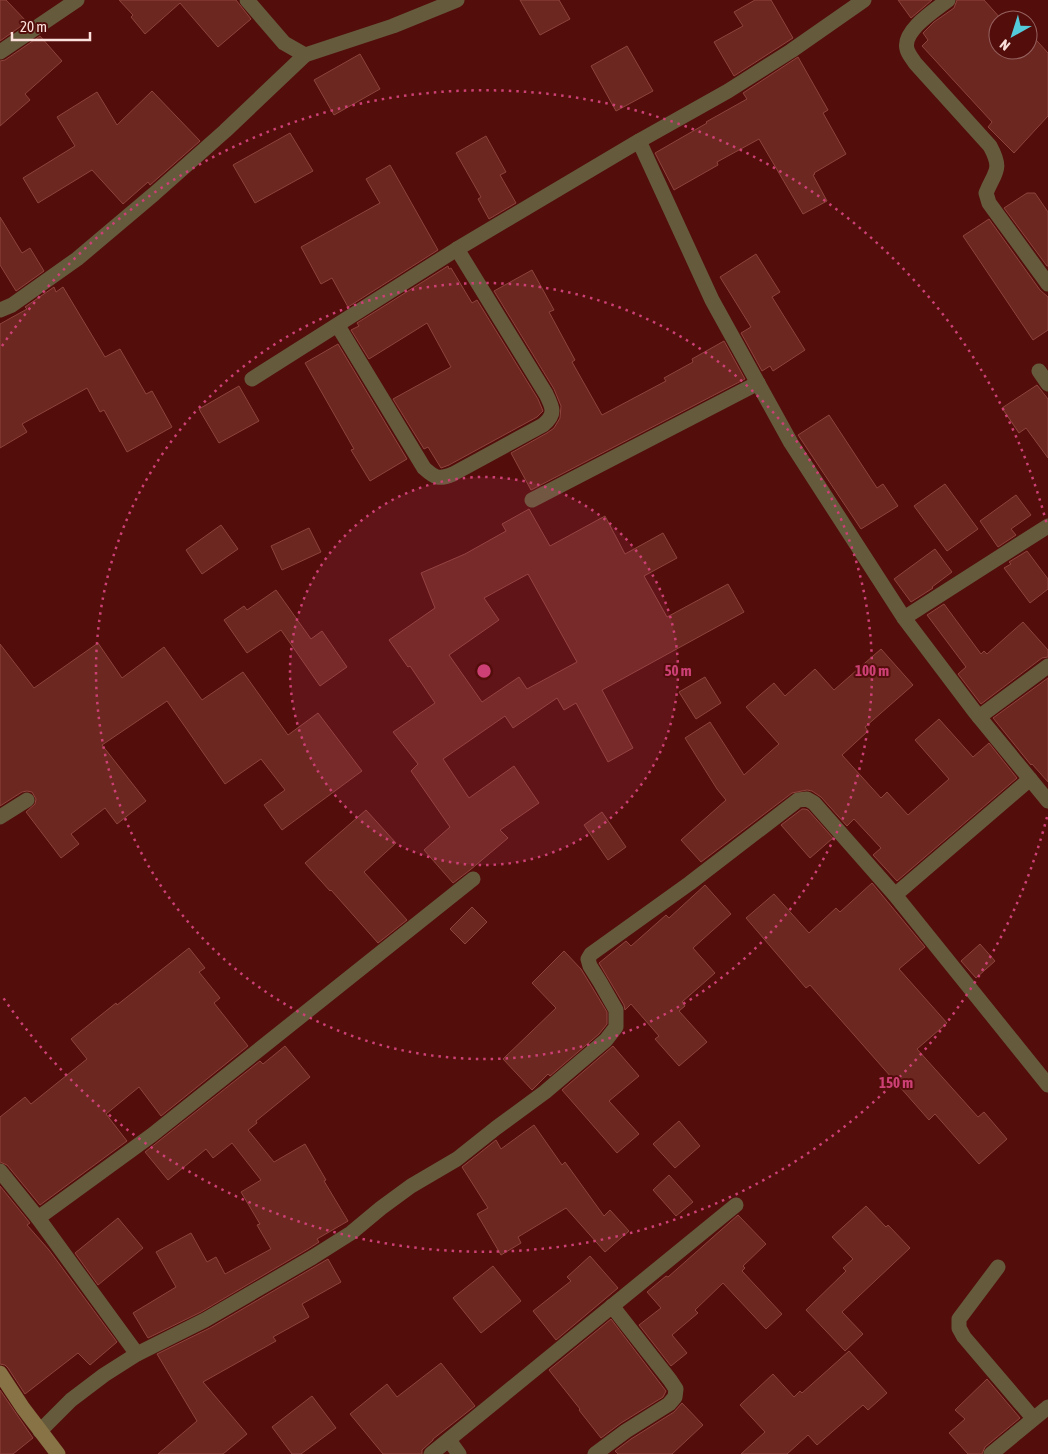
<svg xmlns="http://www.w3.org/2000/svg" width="1048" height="1454" font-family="'Asap Condensed',sans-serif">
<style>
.building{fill:#6d2721;stroke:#8d443c;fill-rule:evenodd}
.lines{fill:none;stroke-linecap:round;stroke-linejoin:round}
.street{stroke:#665a3d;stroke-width:15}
.secondary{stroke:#877345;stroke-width:15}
.ring{fill:none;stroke:#cd4075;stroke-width:2.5;stroke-dasharray:2.5 5}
.centre{fill:#cd4075;stroke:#530e0c;stroke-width:2.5}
.ring-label{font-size:15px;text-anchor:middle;font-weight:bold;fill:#cd4075;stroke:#530e0c;stroke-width:4;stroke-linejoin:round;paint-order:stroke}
</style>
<rect width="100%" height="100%" fill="#530e0c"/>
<g class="building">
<path d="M0,0H6L27,22L0,41Z"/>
<path d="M119,0H236L251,19L218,47L180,3L145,34L131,17L133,15Z"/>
<path d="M520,0H559L570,19L540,35Z"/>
<path d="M755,0H771L793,38L734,76L714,42L743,26L734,12Z"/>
<path d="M898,0H932L911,18Z"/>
<path d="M957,0H984L1002,20H998V50H1028V31L1048,53V116L1014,153L988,127L992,122L922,46L928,40L923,33L934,22L954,8Z"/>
<path d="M40,36L62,61L25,94L30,100L0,126V61L5,60Z"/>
<path d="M627,46L653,91L616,111L591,66Z"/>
<path d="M360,54L380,89L334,115L314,80Z"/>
<path d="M798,57L828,110L823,113L846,154L814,173L815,174L813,175L827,201L803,214L759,139L717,162L718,165L674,190L655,153L707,123L706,122L747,99L743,93Z"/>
<path d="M152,91L200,141L150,185L148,182L123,204L92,170L38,203L23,178L75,146L57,117L97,92L117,125Z"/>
<path d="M290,133L313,171L255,203L233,165Z"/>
<path d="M486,136L506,172L500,175L516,203L489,219L478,199L481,197L456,153Z"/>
<path d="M390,165L438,250L348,307L332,278L321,284L301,247L380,203L366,179Z"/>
<path d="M1027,193H1035L1048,212V266H1047L1004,208Z"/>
<path d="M0,217L22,253L30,248L44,271L16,291L0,265Z"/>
<path d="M989,219L1040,290L1048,297V330L1033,340L963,236Z"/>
<path d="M756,254L780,292L772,297L805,350L773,371L770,366L762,371L741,333L751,327L720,277Z"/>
<path d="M448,266L449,269L451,268L472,303L477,300L538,399L543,411L537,417L449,465L441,468L428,447L424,449L393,399L451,367L427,323L369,359L351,330L359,326L357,323Z"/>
<path d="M532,270L554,310L549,312L575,360L572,362L602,415L666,381L664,378L693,362L692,359L724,341L745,379L531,490L511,453L547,433L554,428L560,418L561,406L554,389L494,291Z"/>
<path d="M54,287L56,292L63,287L105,357L120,349L146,394L152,391L172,427L127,452L104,410L100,412L87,388L22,424L27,432L0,448V324L27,309L25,307Z"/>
<path d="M338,344L407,459L370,481L351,450L354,449L305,363Z"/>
<path d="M1037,385L1048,399V458L1026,428L1019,433L1002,408Z"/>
<path d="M239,386L259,421L219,443L199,409Z"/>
<path d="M829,415L877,488L883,484L898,506L861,529L798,435Z"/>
<path d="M945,484L978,529L947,551L914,506Z"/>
<path d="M1016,495L1031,515L1011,529L1016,535L998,547L980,521Z"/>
<path d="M529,509L550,546L605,516L625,554L663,533L677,558L644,576L667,617L728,584L744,612L602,690L633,748L608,762L576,703L564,710L557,698L513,728L505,716L443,759L469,798L514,766L539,803L500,830L508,838L470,870L453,883L424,850L450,827L411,771L418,764L393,732L435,703L410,666L408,667L389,640L435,608L421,573L465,554L506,531L502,524ZM528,574L577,662L527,689L519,677L482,702L449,655L499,620L484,598Z"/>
<path d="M221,525L238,549L202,574L186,550Z"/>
<path d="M309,528L321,552L282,570L271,546Z"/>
<path d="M935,549L952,572L932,587L933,588L911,602L894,579Z"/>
<path d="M1027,551L1048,579V589L1030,603L1004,568L1011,564L1009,562Z"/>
<path d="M276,590L311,639L322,631L347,667L320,686L281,630L247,653L224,620L244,606L247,610Z"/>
<path d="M944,604L981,654L984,651L987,654L1023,622L1048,650V657L1042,658L981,704L958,674L966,667L927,615Z"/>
<path d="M98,643L122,678L164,647L202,700L243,672L288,735L318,713L362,771L282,830L264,805L285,790L261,759L225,784L167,701L102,745L146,801L117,824L105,808L71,834L79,844L61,858L26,812L35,804L36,799L32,792L27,791L22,792L0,806V644L34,688Z"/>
<path d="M881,649L913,685L865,727L868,731L842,755L881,798L887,792L908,815L949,779L915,740L939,719L973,757L989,743L1017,778L897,881L873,855L881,848L854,819L847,826L821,797L812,791L807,790L792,793L701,862L681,840L726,800L717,789L685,738L710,722L744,775L779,744L746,707L774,683L785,696L815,669L834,690Z"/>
<path d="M705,677L721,703L696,719L679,692Z"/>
<path d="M1048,678V782L1032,764L1031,765L993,718Z"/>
<path d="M802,809H805L808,810L833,838L810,858L781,825Z"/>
<path d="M366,810L396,843L364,872L407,920L378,943L331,890L330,891L305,863Z"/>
<path d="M602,812L626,847L608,860L584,825Z"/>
<path d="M872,883L925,947L899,969L947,1023L917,1049L978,1117L984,1112L1007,1139L979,1164L935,1114L929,1120L810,985L806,988L746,918L774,894L809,933L836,908L840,912Z"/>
<path d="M705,885L731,914L693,948L715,973L682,1002L685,1006L679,1011L707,1042L679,1066L655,1039L659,1036L631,1004L625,1010L624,1005L599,963L626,941L631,946L666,915L669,918Z"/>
<path d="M472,907L487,922L465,944L450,929Z"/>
<path d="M980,944L995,961L976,978L961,961Z"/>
<path d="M189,948L205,968L199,972L220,998L214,1003L248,1046L161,1116L139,1087L106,1114L127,1141L40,1205L7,1165L0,1162V1117L25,1097L31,1104L87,1059L71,1039L116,1003L117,1005Z"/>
<path d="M564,951L581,969L592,987L607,1012V1024L599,1034L550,1076L548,1074L532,1090L503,1059L556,1008L532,983Z"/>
<path d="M285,1046L310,1077L256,1121L257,1123L248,1130L274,1162L305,1144L326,1180L324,1181L348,1221L317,1239L319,1242L308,1249L201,1312L148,1338L133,1313L176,1287L156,1252L191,1233L207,1262L216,1257L225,1274L271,1249L257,1225L260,1224L241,1192L261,1180L232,1143L213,1158L206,1149L168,1180L145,1152L260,1061L263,1064Z"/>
<path d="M613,1046L639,1076L609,1101L639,1134L617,1153L562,1090Z"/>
<path d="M679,1121L700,1146L675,1168L653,1144Z"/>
<path d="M534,1125L562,1165L565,1162L604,1216L610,1210L629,1231L605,1252L566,1208L518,1237L521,1243L501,1255L477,1214L488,1208L462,1167L496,1140L501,1149Z"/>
<path d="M669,1175L693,1202L676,1216L653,1190Z"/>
<path d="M0,1186L30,1223L27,1225L49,1250L117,1342L90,1365L78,1353L25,1394L8,1368L5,1365L0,1364Z"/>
<path d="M866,1206L886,1227L888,1225L910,1248L842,1312L863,1334L845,1351L806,1310L846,1271L843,1268L853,1259L832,1237Z"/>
<path d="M738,1215L766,1244L743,1266L745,1268L742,1271L782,1314L766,1329L723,1283L695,1310L698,1313L672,1335L687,1353L671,1366L639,1325L661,1308L647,1292L666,1276L668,1277Z"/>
<path d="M118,1218L143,1248L98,1285L75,1253Z"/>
<path d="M590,1256L618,1288L556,1340L533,1311L571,1281L567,1277Z"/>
<path d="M328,1259L341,1282L302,1304L309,1317L273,1337L276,1341L203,1382L247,1434L223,1454H158L197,1421L157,1354L210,1328Z"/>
<path d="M493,1266L521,1301L481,1333L453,1298Z"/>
<path d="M611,1319L666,1391L663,1397L621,1423L601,1438L579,1410L580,1409L549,1370Z"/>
<path d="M849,1351L887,1393L868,1410L863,1405L817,1445L808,1435L787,1454H741L765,1432L740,1405L773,1374L794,1397L800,1391L802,1393Z"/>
<path d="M441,1363L475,1406L433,1439V1440L422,1450V1454H383L350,1414L387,1384L397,1397Z"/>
<path d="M987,1379L1020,1418L985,1447L982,1454H968L949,1433L965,1419L955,1410Z"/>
<path d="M0,1390L33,1438L13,1454H0Z"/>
<path d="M312,1396L336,1428L301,1454H292L272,1427Z"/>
<path d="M682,1403L703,1425L672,1454H618L615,1451L631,1439L674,1412Z"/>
</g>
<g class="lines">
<g class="street">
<path d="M247,0L284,43L305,55L393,26L457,0"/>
<path d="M948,0C935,10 902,31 907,49C908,54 912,58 915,63L990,146C1003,170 995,171 986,193L989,203L1048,284"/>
<path d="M0,52L77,0"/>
<path d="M639,141L712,300L791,443L904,618L975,712L1048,801"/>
<path d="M0,310L12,305L77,259L154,194L225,131L305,55"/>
<path d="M338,326L424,468C435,478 439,480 453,474L543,425C556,414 553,408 546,394L457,249"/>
<path d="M1039,371L1048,384"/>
<path d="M252,379L457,249L639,141L728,91L791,51L864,0"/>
<path d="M532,500L758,383"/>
<path d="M904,618L1048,526"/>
<path d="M979,717L1048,666"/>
<path d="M0,817L27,800"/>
<path d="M895,895L1030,779"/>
<path d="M0,1171L38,1218L137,1354"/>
<path d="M38,1218L152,1135L473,879"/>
<path d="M998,1267L959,1319V1328L964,1337L1033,1418"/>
<path d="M40,1431L71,1400L104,1375L137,1354L205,1320L313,1257L351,1233L381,1208L411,1186L457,1159L496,1128L545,1092L606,1040L616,1027V1010L600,982L590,966L588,959L591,954L690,883L798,800L807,799L814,803L895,895L1048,1085"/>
<path d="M449,1440L459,1454"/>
<path d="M431,1454L736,1205"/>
<path d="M595,1454L626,1431L669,1404L675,1397L676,1389L670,1380L612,1306"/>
<path d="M991,1454L1048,1407"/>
</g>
<path class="secondary" d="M0,1373L23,1408L58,1454"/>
</g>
<circle cx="484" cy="671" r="194" fill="#cd4075" fill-opacity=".12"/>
<g class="ring">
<circle cx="484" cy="671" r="194"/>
<circle cx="484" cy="671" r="388"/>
<path d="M1047 817A582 582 0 0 1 2 996M2 346A582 582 0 0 1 1047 525"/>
</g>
<circle cx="484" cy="671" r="8" class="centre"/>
<g class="ring-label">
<text x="678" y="676">50 m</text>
<text x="872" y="676">100 m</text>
<text x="896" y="1088">150 m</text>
</g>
<g transform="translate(1013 35) rotate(219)"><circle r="24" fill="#530e0c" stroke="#96625f"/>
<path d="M0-4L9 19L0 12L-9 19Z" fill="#53cbdb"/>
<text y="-8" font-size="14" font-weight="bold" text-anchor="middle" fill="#fbe0dc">N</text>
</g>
<path d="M12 32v8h78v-8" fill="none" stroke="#fbe0dc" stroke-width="2.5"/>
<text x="20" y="32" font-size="15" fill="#fbe0dc" stroke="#530e0c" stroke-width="4" paint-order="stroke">20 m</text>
</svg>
